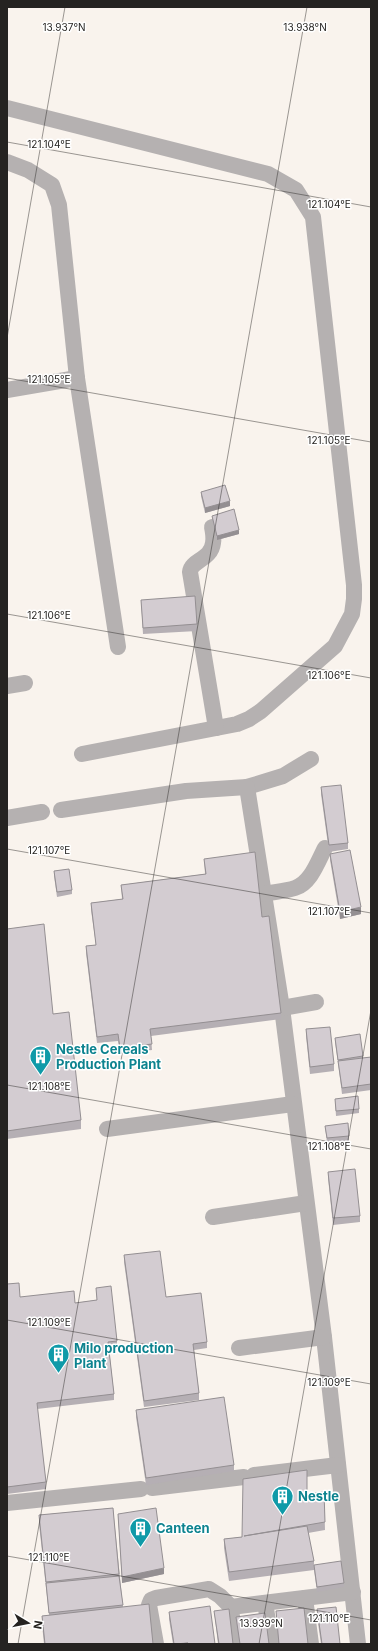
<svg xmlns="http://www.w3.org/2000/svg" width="378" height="1651" font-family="Inter,sans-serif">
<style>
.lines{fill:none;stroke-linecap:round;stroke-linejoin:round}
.minor{stroke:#b5b1b1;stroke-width:16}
.wall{fill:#b5afb4}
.shaded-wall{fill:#948f92}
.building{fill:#d3ccd1;stroke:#948f92}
.ticks{fill:none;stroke:#252321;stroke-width:1;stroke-opacity:0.45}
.labels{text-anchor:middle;stroke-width:3;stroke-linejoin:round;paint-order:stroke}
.culture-label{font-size:13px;font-weight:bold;fill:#0d838f;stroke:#fff;text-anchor:start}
.ticks-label{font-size:10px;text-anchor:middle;fill:#252321;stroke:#fff;stroke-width:3;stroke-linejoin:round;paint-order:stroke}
</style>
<rect width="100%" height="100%" fill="#f9f3ed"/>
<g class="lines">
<g class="minor">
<path d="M7,108L268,174L296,190L313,217L354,585V599L352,614L335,646L261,711L249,719L237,724L82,754"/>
<path d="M7,162L28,170L52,185L59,205L77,378L118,647"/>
<path d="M7,390L77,378"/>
<path d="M212,527C213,532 214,538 213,543C211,560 191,560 190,572L216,728"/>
<path d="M7,686L25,683"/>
<path d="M247,787L283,776L311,759"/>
<path d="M61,810L186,791L247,787L282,1008L324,1337L358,1644"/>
<path d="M7,818L42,812"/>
<path d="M264,894C274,892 286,891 295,888C311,883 318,861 325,848"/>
<path d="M282,1008L316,1002"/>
<path d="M107,1129L293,1104"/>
<path d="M213,1217L306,1203"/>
<path d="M239,1348L324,1337"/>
<path d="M254,1475L338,1465"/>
<path d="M152,1488L244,1477"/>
<path d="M7,1503L141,1489"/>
<path d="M305,1598L311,1644"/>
<path d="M265,1603L272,1644"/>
<path d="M156,1644L149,1605L151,1600L156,1598L209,1589L220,1596L231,1607"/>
<path d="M235,1644L231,1607L353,1592"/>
</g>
</g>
<g class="wall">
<path d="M201,492L230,506L205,513L201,496Z"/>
<path d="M212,516L239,534L217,540L212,520Z"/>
<path d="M141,600L197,624V631L143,634Z"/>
<path d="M321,787L348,843V849L329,852L321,794Z"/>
<path d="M330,854L361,914L340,919L330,860Z"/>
<path d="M204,859L262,917L281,1013V1019L151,1036L152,1050L120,1054L118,1041L97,1043L86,953V946L96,945L91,910V903L122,899L121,885L205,874Z"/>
<path d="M54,871L72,890V894L57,897L54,876Z"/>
<path d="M7,929L53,1014L81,1120V1129L7,1139Z"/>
<path d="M306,1029L334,1064V1071L310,1074L306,1036Z"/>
<path d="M335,1038L363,1056V1058L371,1057V1090L342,1094L338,1063L335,1042Z"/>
<path d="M335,1099L359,1109V1113L336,1116Z"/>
<path d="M325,1126L349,1136V1141L327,1143Z"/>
<path d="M328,1172L360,1216V1222L333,1225L328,1178Z"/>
<path d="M124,1255L166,1297L207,1342V1348L194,1350L199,1393V1400L144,1407L124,1262Z"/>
<path d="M7,1284L20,1297L75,1303L97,1300L96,1288L117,1341V1348L109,1349L114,1394V1400L37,1409L46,1482V1489L7,1494Z"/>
<path d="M136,1410L234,1465V1471L146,1485L136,1417Z"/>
<path d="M324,1492L325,1530L308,1533L314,1561V1565L344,1583V1587L317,1592L314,1570L229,1581L224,1548V1539L242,1537L307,1494Z"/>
<path d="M113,1508L123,1607L153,1644H44L42,1624V1616L49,1615L39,1524V1515Z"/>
<path d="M118,1514L164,1574L122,1583Z"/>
<path d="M317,1609L340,1644H321L317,1616Z"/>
<path d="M214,1611L233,1644H218Z"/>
<path d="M276,1611L308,1644H279L276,1617Z"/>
<path d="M169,1612L215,1644H173L169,1619Z"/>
<path d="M236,1617L269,1644H239L236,1624Z"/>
</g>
<g class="shaded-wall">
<path d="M230,501V506L205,513V508Z"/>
<path d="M239,530V534L217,540V536Z"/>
<path d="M361,907V914L340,919V912Z"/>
<path d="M164,1568V1574L122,1583V1577Z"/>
</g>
<g class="building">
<path d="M225,485L230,501L205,508L201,492Z"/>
<path d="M234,509L239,530L217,536L212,516Z"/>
<path d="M195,596L197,624L143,628L141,600Z"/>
<path d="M341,785L348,843L329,845L321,787Z"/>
<path d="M350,850L361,907L340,912L330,854Z"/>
<path d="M255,852L262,917L269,916L281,1013L150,1029L152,1044L120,1048L118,1034L97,1037L86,946L96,945L91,903L123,899L121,885L206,874L204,859Z"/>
<path d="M69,869L72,890L57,892L54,871Z"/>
<path d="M44,924L53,1014L69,1012L81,1120L7,1131V929Z"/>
<path d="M330,1027L334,1064L310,1067L306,1029Z"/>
<path d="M360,1034L363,1056L338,1060L335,1038Z"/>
<path d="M371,1057V1084L342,1088L338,1061Z"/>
<path d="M358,1096L359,1109L336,1111L335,1099Z"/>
<path d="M348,1123L349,1136L327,1138L325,1126Z"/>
<path d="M355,1169L360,1216L333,1218L328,1172Z"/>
<path d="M160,1251L166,1297L201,1293L207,1342L193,1344L199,1393L144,1401L124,1255Z"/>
<path d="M19,1283L20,1297L74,1291L75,1303L97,1300L96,1288L111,1286L117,1341L108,1342L114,1394L37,1403L46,1482L7,1487V1284Z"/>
<path d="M224,1397L234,1465L146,1478L136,1410Z"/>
<path d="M307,1470V1494L324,1492L325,1522L244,1536L307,1526L314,1561L229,1572L224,1539L242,1537L243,1479Z"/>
<path d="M113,1508L119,1574L46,1582L39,1515Z"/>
<path d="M156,1508L164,1568L122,1577L118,1514Z"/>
<path d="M341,1561L344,1583L317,1587L314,1565Z"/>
<path d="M119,1576L123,1605L49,1613L46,1583Z"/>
<path d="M149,1604L153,1644H45L42,1616Z"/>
<path d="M210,1606L215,1644H180L188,1643L174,1644L169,1612Z"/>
<path d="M336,1607L340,1644H322L317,1609Z"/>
<path d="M304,1608L308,1644H279L276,1611Z"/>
<path d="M229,1609L233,1644H219L214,1611Z"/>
<path d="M265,1613L269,1644H240L236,1617Z"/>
</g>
<path class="ticks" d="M7,142L371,207M7,338L65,7M7,378L371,442M7,614L371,678M7,849L371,913M7,1085L371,1149M7,1320L371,1384M7,1556L371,1620M18,1644L307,7M259,1644L371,1010"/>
<defs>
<symbol id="building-pin" viewBox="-11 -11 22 30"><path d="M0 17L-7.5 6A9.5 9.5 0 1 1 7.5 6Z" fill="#0f9aa8" stroke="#fff"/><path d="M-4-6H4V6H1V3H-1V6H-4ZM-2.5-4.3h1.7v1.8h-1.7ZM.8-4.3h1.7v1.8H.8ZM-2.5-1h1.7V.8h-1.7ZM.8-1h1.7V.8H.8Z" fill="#fff"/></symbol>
</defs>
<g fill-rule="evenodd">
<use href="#building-pin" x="28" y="1044" width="25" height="34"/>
<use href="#building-pin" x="46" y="1342" width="25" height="34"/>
<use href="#building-pin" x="270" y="1484" width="25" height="34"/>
<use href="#building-pin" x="128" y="1516" width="25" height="34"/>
</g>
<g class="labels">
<g class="culture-label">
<text x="56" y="1054">Nestle Cereals<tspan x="56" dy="15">Production Plant</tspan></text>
<text x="74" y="1353">Milo production<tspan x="74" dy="15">Plant</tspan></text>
<text x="298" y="1501">Nestle</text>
<text x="156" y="1533">Canteen</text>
</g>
</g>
<g class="ticks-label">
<text x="64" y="31">13.937°N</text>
<text x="305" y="31">13.938°N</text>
<text x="49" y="148">121.104°E</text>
<text x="329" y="208">121.104°E</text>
<text x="49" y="383">121.105°E</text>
<text x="329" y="444">121.105°E</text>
<text x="49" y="619">121.106°E</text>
<text x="329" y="679">121.106°E</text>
<text x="49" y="854">121.107°E</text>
<text x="329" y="915">121.107°E</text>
<text x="49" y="1090">121.108°E</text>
<text x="329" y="1150">121.108°E</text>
<text x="49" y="1326">121.109°E</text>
<text x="329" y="1386">121.109°E</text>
<text x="49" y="1561">121.110°E</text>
<text x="329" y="1622">121.110°E</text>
<text x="261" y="1627">13.939°N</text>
</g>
<rect width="378" height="1651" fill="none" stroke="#252321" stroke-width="16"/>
<g transform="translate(28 1623) rotate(100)" stroke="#ffffff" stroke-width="3" paint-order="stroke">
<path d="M0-3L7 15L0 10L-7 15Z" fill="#252321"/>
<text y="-6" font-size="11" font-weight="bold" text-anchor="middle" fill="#252321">N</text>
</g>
</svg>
